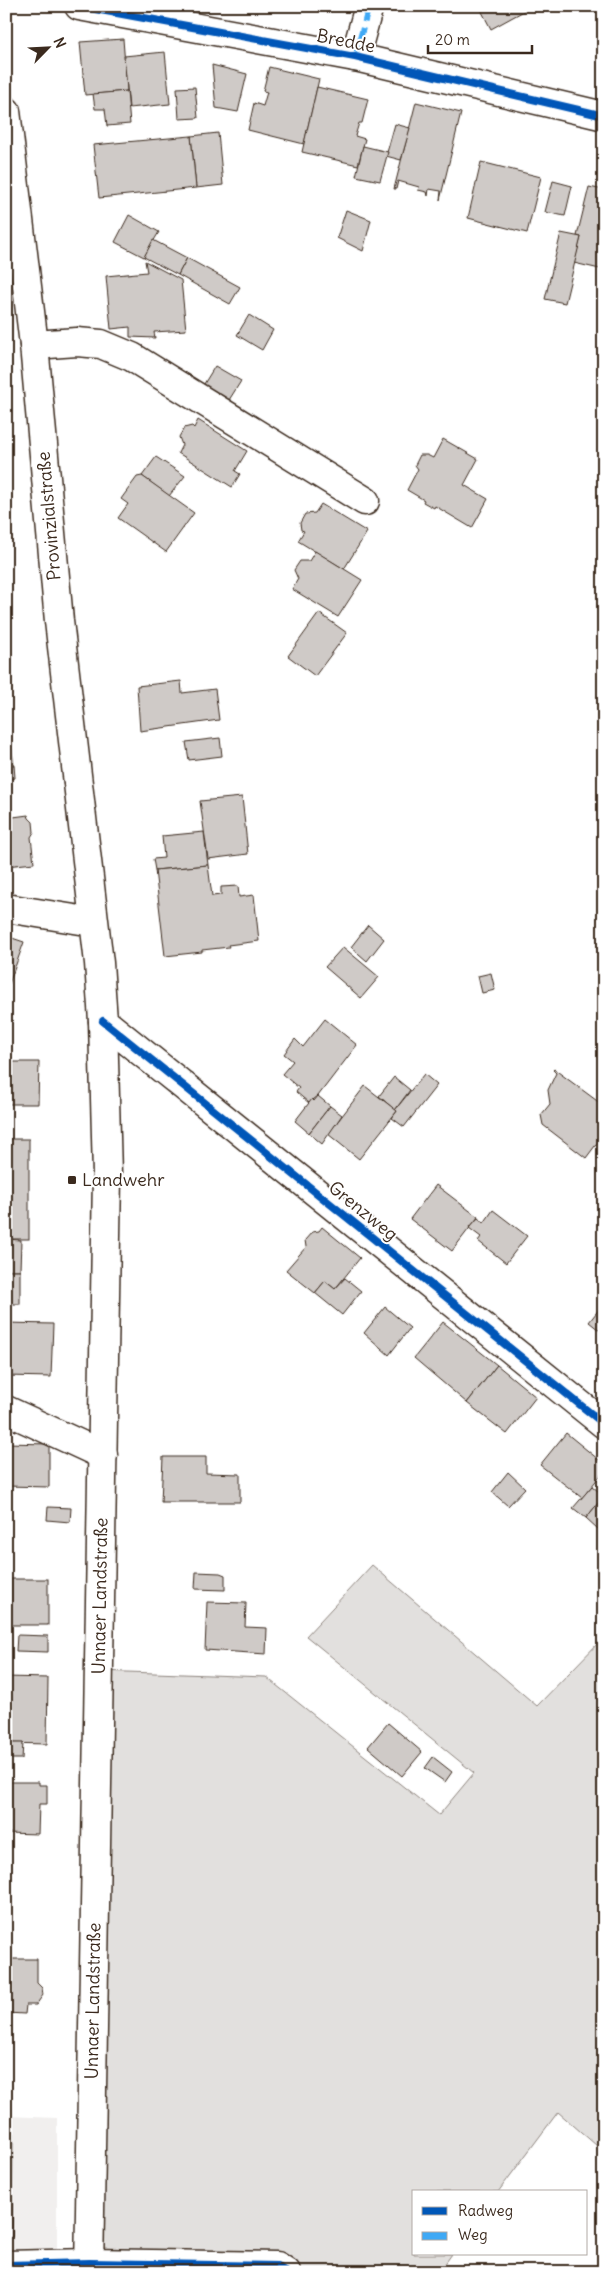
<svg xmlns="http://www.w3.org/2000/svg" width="610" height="2278" font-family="Delius,sans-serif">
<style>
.built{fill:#f1efee}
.green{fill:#e2e0de;stroke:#8e857e}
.building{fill:#cfcac7;stroke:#3b2a1e}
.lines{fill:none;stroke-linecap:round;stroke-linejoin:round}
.minor-casing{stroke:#3b2a1e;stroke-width:31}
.major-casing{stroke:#3b2a1e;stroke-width:31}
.minor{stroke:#fff;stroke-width:28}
.major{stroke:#fff;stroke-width:28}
.quiet{stroke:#3fa9f5;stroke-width:6;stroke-dasharray:12 6;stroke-linecap:butt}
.cycleway-casing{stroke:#fff;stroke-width:11}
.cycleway{stroke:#0057b8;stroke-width:8}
.poi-dot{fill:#3b2a1e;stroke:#fff;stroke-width:2}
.labels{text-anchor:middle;stroke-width:4;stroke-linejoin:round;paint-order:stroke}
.street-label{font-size:18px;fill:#3b2a1e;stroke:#fff}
.poi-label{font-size:18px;fill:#3b2a1e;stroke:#fff;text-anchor:start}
</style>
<rect width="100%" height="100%" fill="#fff"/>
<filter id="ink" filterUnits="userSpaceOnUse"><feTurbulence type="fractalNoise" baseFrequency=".02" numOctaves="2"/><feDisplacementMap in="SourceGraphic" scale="10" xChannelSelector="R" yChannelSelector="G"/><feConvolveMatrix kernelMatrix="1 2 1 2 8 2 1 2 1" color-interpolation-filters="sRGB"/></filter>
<g filter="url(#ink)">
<path class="built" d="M6,2116L57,2118V2272H6Z"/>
<path class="green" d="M372,1565L537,1706L604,1637V2152L558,2112L498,2192H414V2254H452L439,2272H89L99,1671L266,1677L439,1815L474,1773L306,1636Z"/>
<g class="building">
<path d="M479,6H533L491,29Z"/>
<path d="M123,39L127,91L85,95L80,42Z"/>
<path d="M165,52L170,104L129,108L124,56Z"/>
<path d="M212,65L247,74L238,112L216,108Z"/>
<path d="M269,67L319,79L304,144L248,130L254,103L263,106L267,92L263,91Z"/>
<path d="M195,87L198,118L179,119L177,88Z"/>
<path d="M317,87L368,99L362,123H359L355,136L365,139L358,165L302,152Z"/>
<path d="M127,91L130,124L107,126L105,109H95L93,94Z"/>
<path d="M416,102L461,113L440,200L441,191L429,189L428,196L427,192L418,190L419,187L398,181L396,189H394Z"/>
<path d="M395,124L410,128L401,160L386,156Z"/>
<path d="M218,133L223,185L196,188L191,136Z"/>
<path d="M191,136L196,188L99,198L93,145Z"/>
<path d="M363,146L388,152L380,181L356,176Z"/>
<path d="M481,162L541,177L527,233L468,218Z"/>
<path d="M553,181L572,186L565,216L545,212Z"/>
<path d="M589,187L604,190V270L574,263L581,237L577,236Z"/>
<path d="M346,210L371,220L363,251L337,238Z"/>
<path d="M129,215L159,232L144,257L115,242Z"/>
<path d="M561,233L581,237L565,303L545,299Z"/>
<path d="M153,240L187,258L178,275L144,257Z"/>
<path d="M187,258L240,287L230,304L178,275Z"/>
<path d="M145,261L181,280L186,330L154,332L155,338L130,337V327L111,329L106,276L147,272Z"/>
<path d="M249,315L273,330L262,350L237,335Z"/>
<path d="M215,366L241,381L224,408L199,392Z"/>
<path d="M198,420L247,451L235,471L240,474L232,487L178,453L182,445L179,437L184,428L192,426L194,428Z"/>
<path d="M443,439L478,459L464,485L488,499L472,528L435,506L434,508L423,502L424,500L407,490L418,469L415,465L420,455H427L433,458Z"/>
<path d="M156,457L185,476L169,496L142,476Z"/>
<path d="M142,476L194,513L166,552L118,518L128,504L121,499L137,477Z"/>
<path d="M321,504L367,532L344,569L298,541L304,531L301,530L300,523L305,514L315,513Z"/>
<path d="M315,551L362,580L338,617L292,589L298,579L294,570L300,561H309Z"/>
<path d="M319,613L347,633L315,676L288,656Z"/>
<path d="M181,681L182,693L215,689L219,720L140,731L137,686Z"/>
<path d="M6,738H10L14,765H6Z"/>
<path d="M220,738L222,756L189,760L186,742Z"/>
<path d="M6,765H14L15,778L6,780Z"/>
<path d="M242,797L248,854L208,859L200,801Z"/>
<path d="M28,815L29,818L33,822L34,832L31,837L34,863L6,866V818Z"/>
<path d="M204,832L208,865L155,870L153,859L164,858L162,836Z"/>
<path d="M208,865L212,896L221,895V887L238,886L239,897L254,895L259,941L228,945L229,947L202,950V952L165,956L155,870Z"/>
<path d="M368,925L384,939L367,961L351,947Z"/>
<path d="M6,936L24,942L9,984H6Z"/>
<path d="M343,947L379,977L361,998L325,967Z"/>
<path d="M491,973L495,990L482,993L478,976Z"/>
<path d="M325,1019L357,1045L318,1096L309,1103L296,1092L299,1088L282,1074L293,1061L284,1054L295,1039L303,1047Z"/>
<path d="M6,1062H39L38,1104H6Z"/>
<path d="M554,1069L604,1106V1134L586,1158L543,1125L541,1115L550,1104L548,1090L556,1073L553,1070Z"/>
<path d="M424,1074L437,1085L404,1127L392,1118L397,1111L395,1110Z"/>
<path d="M394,1077L410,1090L395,1110L379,1096Z"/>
<path d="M365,1086L397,1111L359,1159L328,1134Z"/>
<path d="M318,1096L330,1106L309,1133L295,1121L312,1099L314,1101Z"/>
<path d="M330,1106L342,1115L322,1144L309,1133Z"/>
<rect x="6" y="1139" width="23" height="100"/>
<path d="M436,1185L478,1217L452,1251L410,1219Z"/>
<path d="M493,1210L527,1236L506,1263L478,1241L481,1237L469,1228L478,1218L484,1223Z"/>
<path d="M322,1227L360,1258L335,1289L325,1281L315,1293L286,1270L306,1247L305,1240L312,1232L319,1231Z"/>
<path d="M6,1239L21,1240L20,1270H6Z"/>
<rect x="6" y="1270" width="14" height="34"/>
<path d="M345,1278L361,1291L342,1315L315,1293L325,1281L335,1289Z"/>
<path d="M604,1303V1334L589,1322Z"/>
<path d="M385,1307L410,1328L389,1355L364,1333Z"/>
<path d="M443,1322L497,1365L467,1403L414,1358Z"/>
<path d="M6,1323L53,1324L51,1377L6,1376Z"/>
<path d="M497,1365L536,1397L507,1434L467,1403Z"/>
<path d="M566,1433L604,1464V1471L582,1498L540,1465Z"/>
<path d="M6,1443L49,1444V1487L6,1486Z"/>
<path d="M163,1457H206V1473L240,1474V1502H161Z"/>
<path d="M508,1472L525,1488L508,1506L492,1492Z"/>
<path d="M592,1486L604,1496L586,1518L573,1508Z"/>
<path d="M604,1496V1522L598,1529L586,1518Z"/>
<path d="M48,1507L71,1508L70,1522L47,1520Z"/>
<path d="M196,1572L220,1573L225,1575V1590L195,1589Z"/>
<rect x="11" y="1579" width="37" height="46"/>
<path d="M207,1602L246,1603L245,1627L267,1628L266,1654L205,1650Z"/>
<path d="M17,1635L48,1636V1652L16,1651Z"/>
<path d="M6,1677L48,1678L47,1744L6,1743Z"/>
<path d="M388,1723L422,1752L402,1776L368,1747Z"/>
<path d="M6,1743H23L22,1759H6Z"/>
<path d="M433,1757L452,1772L445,1782L425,1768Z"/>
<path d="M6,1782H39V1785H47V1804H39L38,1834L6,1833Z"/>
<path d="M6,1959H37V1983L42,1988L43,1995L36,2005H26L25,2014L6,2013Z"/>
<path d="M6,2131H13L12,2237H6Z"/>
</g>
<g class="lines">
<defs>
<g id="minor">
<path d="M79,6L355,57L604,116"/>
<path d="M355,57L369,6"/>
<path d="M34,345L77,342L101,344L132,357L365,501"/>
<path d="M6,908L93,922"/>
<path d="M103,1021L604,1424"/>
<path d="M6,1410L103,1455"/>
<path d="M6,2265L89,2263L277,2266L286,2272"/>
</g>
<path id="major" d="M6,111L34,345L59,621L99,963L103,1021L107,1175L89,2272"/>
</defs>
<use href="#minor" class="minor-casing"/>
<use href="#major" class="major-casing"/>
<use href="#minor" class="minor"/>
<use href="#major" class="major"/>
<path class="quiet" d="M355,57L369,6"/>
<defs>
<g id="cycleway">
<path d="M79,6L355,57L604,116"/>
<path d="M103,1021L604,1424"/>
<path d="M6,2265L89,2263L277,2266L286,2272"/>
</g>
</defs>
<use href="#cycleway" class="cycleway-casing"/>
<use href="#cycleway" class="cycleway"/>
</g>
</g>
<rect class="poi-dot" x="67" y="1175" width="10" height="10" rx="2.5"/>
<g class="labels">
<g class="street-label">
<text transform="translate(346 41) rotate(11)" y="6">Bredde</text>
<text transform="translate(49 516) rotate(-95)" y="6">Provinzialstraße</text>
<text transform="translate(363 1211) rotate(39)" y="6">Grenzweg</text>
<text transform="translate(100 1596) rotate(-89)" y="6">Unnaer Landstraße</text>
<text transform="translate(93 2001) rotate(-89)" y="6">Unnaer Landstraße</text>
</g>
<g class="poi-label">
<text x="82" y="1186">Landwehr</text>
</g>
</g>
<rect width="610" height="2278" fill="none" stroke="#fff" stroke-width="25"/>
<rect x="12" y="12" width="585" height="2253" fill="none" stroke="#3b2a1e" stroke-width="2" filter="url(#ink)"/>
<rect x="412" y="2190" width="175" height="65" fill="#ffffff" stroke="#b1aaa5"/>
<rect x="422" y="2207" width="25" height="8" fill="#0057b8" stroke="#b1aaa5"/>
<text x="458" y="2216" font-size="15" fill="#3b2a1e">Radweg</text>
<rect x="422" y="2232" width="25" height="8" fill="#3fa9f5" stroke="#b1aaa5"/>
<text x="458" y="2240" font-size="15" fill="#3b2a1e">Weg</text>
<g transform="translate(48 48) rotate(66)" stroke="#ffffff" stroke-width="4" paint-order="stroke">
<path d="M0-4L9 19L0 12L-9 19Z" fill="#3b2a1e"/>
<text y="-8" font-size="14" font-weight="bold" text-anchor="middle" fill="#3b2a1e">N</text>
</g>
<path d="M428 45v8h104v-8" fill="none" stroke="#3b2a1e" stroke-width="2.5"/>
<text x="435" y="45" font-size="15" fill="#3b2a1e" stroke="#ffffff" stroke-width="4" paint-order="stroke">20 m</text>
</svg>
